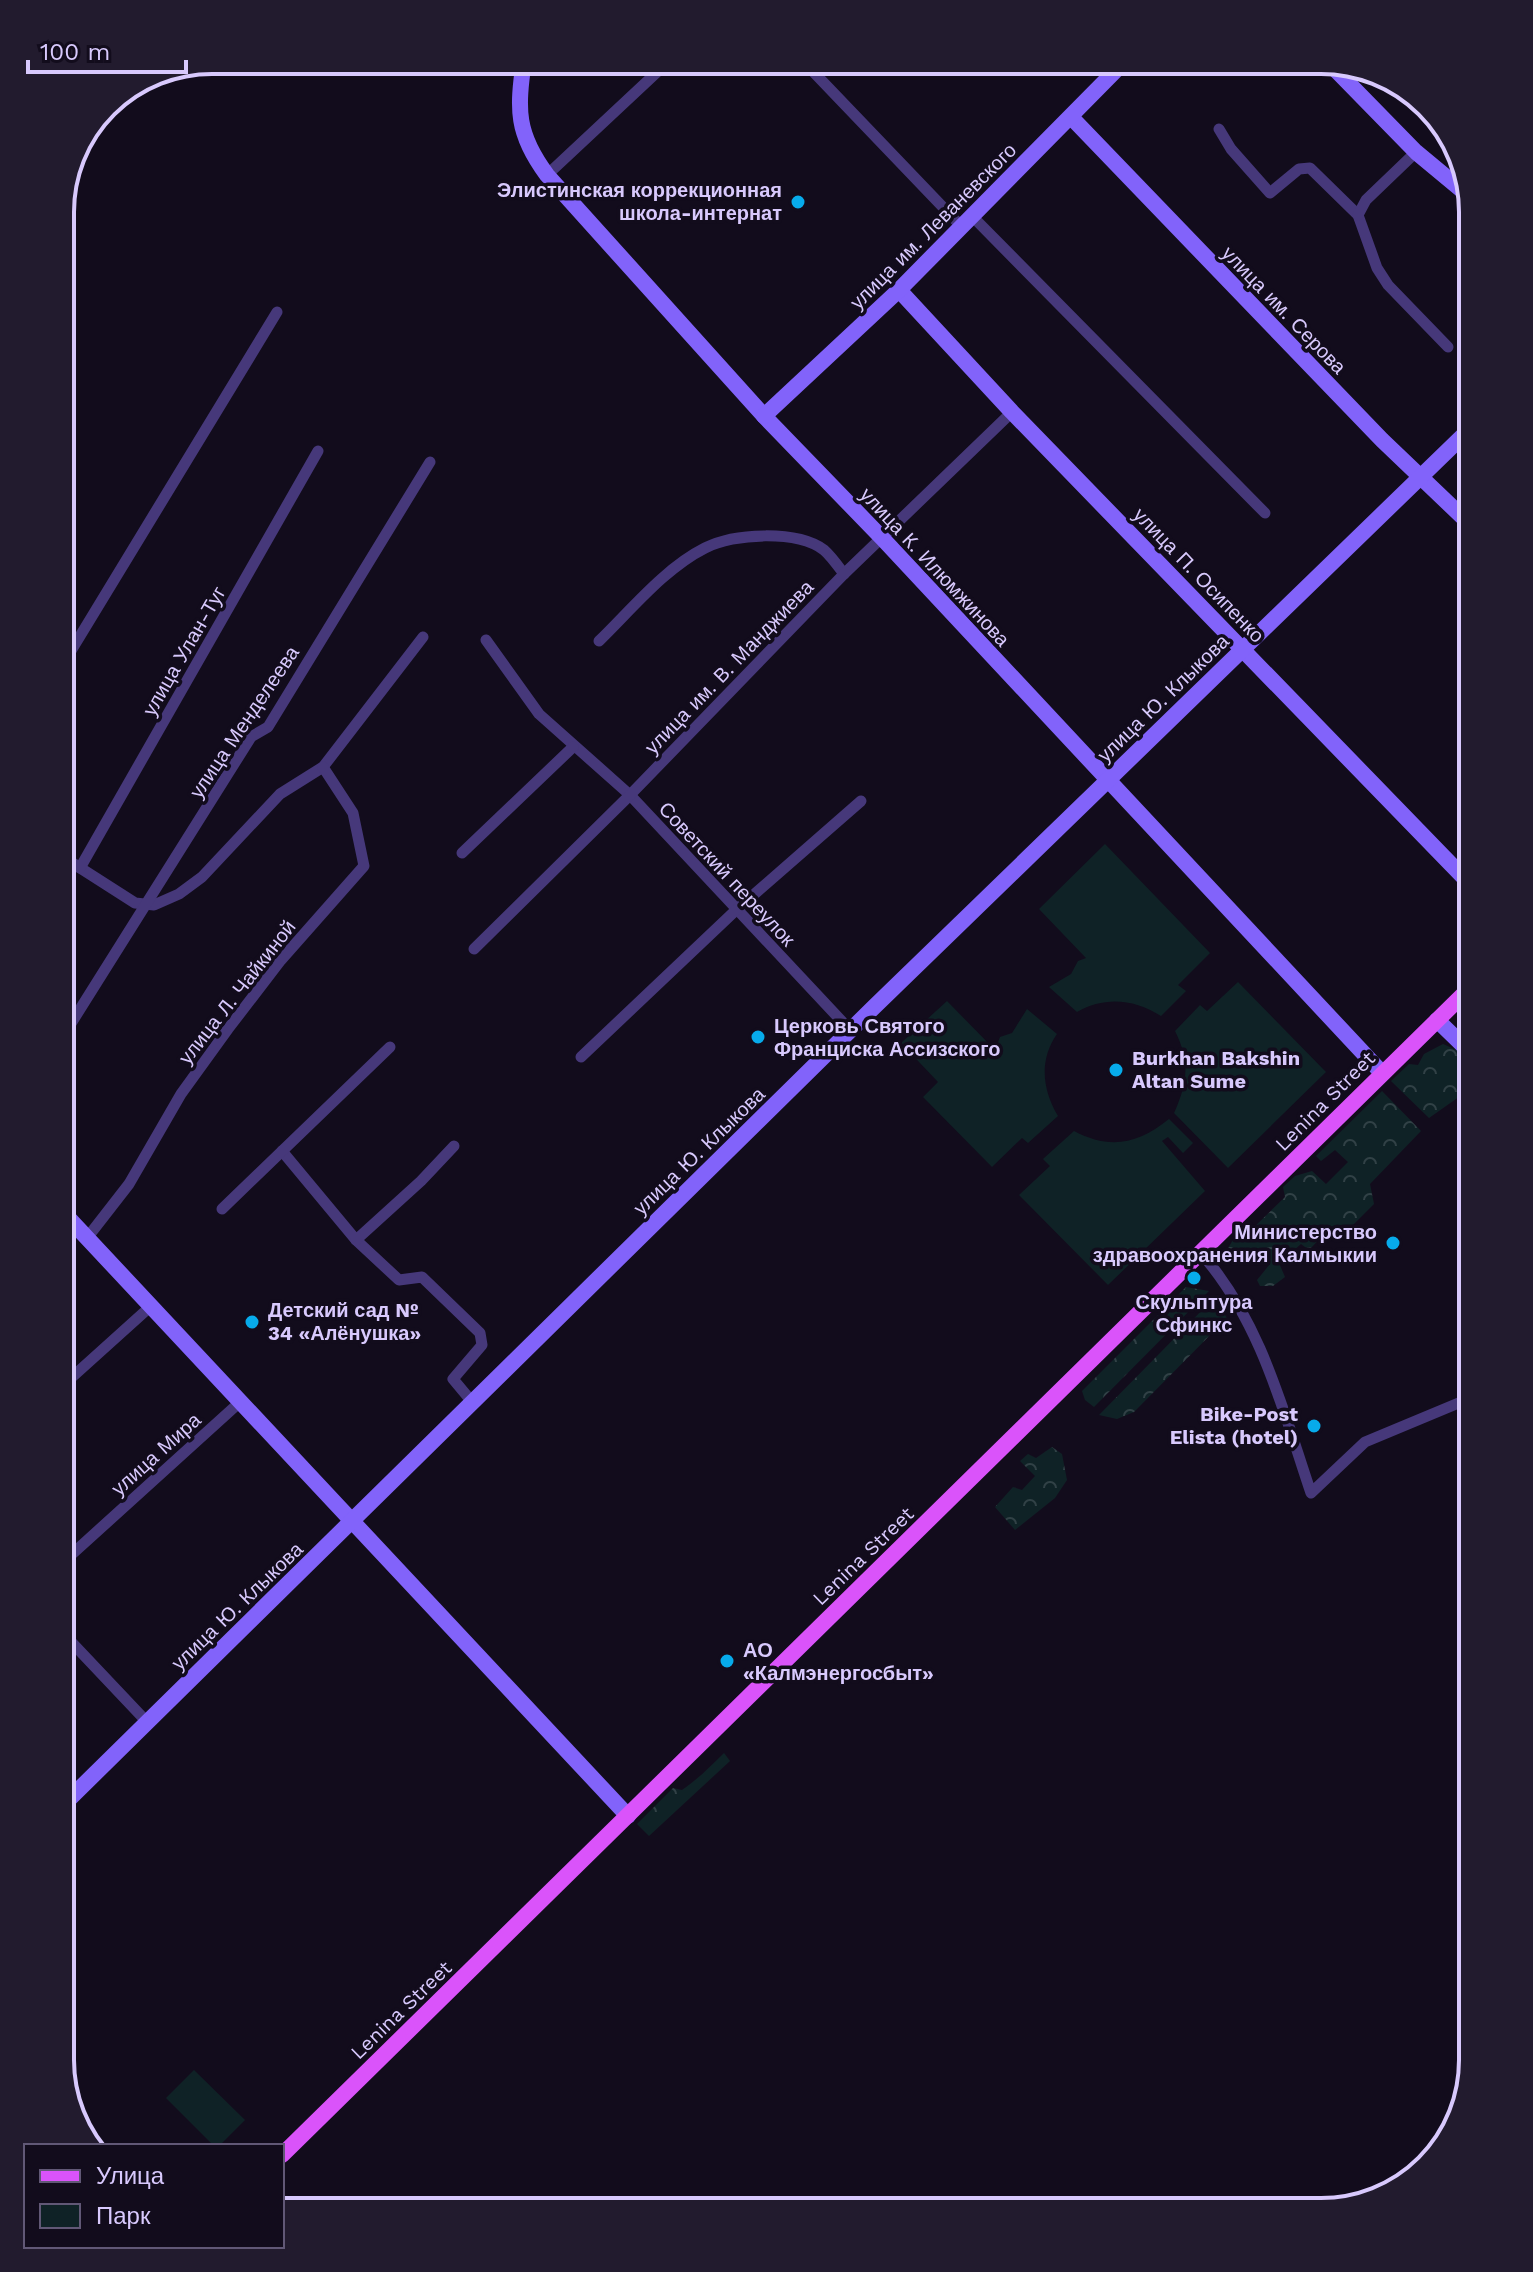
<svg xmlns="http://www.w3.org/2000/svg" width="1533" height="2272" font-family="'Work Sans',sans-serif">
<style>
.green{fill:#0f2226}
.forest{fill:url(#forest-crowns)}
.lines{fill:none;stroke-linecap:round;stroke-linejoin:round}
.street{stroke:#46387a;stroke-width:11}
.secondary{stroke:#8263fa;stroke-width:16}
.primary{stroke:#da53fa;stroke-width:16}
.poi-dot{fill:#07abeb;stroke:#120c1c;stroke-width:3}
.labels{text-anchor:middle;stroke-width:7;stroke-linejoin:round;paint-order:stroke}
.poi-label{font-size:20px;font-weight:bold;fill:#d8c9fd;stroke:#120c1c;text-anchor:start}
.street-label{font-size:20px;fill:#d8c9fd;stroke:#120c1c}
.rim{fill:none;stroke:#d8c9fd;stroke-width:4}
</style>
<defs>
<pattern id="forest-crowns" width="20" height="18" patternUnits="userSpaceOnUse" patternTransform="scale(2)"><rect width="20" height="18" fill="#0f2226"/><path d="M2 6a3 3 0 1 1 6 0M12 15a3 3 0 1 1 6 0" fill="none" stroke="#314146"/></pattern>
</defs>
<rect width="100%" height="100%" fill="#120c1c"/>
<g class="green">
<path d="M1105,844L1210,953L1178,985L1186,991L1161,1016C1134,999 1105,996 1077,1012L1049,987L1071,974L1078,961L1086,958L1039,909Z"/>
<path d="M1238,982L1326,1072L1228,1168L1174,1113C1188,1082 1190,1061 1175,1031L1200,1005L1207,1011Z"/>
<path d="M947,1001L995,1050L1000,1037L1012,1033L1027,1009L1057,1034C1039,1060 1042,1089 1058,1116L1028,1143L1022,1138L992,1167L923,1097L938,1082L901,1043Z"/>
<path d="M1169,1119L1193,1143L1183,1153L1168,1137L1162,1141L1205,1191L1108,1285L1019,1195L1050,1166L1043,1159L1074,1131C1110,1150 1138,1144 1169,1119Z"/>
<path d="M194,2070L245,2120L219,2146H214L166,2098Z"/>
</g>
<g class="forest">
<path d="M1443,1044L1459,1051L1473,1066V1087L1429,1118L1391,1081L1409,1064L1418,1065L1424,1054Z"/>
<path d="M1382,1091L1421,1131L1370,1184L1374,1204L1342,1236L1332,1226L1309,1250L1301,1244L1279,1263L1285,1277L1273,1286H1260L1257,1280L1270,1264L1268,1254L1234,1258L1227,1250L1237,1233L1247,1234L1285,1197L1283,1187L1295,1176L1312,1171L1326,1184L1348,1162L1335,1150L1321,1161L1316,1156Z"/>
<path d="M1186,1287L1209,1291L1094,1407L1085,1400L1082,1391Z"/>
<path d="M1214,1298L1227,1318L1134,1412L1117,1419L1099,1415Z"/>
<path d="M1052,1447L1062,1454L1067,1480L1055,1498L1015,1530L995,1507L1013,1487L1022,1490L1035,1476L1020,1461L1028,1454L1036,1458Z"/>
<path d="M724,1753L730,1761L649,1836L637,1824L673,1788L682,1790C699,1778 710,1767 724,1753Z"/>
</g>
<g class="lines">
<g class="street">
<path d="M802,60L961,226"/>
<path d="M1219,129L1231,149L1270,193L1299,169L1310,168L1358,215L1377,268L1388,285L1448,347"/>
<path d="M547,175L670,60"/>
<path d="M1358,215L1366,200L1416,152"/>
<path d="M972,216L1265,513"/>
<path d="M486,640L539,714L630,795L850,1030"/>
<path d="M599,641C631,610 665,568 705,548C734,533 797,530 824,550C831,556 838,566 844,574"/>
<path d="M60,669L277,312"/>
<path d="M462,853L573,747"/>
<path d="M60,855L135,903L154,905L179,894L202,877L280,794L323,767L423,637"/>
<path d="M80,868L318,451"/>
<path d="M474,949L630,795L844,574L1012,412"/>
<path d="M60,1041L251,737L268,727L430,462"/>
<path d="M581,1057L735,911L861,801"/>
<path d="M282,1151L356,1240L399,1280L422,1277L480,1333L482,1345L453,1379L473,1403"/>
<path d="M222,1209L390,1047"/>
<path d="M87,1238L129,1184L181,1094L228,1029L281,960L364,866L353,813L323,767"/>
<path d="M356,1240L421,1181L454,1146"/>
<path d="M1200,1252C1260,1319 1283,1410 1311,1493L1365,1442L1473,1397"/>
<path d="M60,1388L151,1306"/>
<path d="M60,1565L240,1402"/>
<path d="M60,1630L147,1722"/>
</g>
<g class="secondary">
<path d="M524,60C517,110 516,133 547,175L764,416L883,539L1382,1073"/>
<path d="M1326,60L1416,152L1469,196"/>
<path d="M1071,117L1382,440L1473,527"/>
<path d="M899,290L1012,412L1473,887"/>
<path d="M764,416L899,290L1126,60"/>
<path d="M1437,1020L1473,1055"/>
<path d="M60,1209L628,1816"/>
<path d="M60,1808L874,1007L1473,426"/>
</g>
<path class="primary" d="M282,2155L1473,985"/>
</g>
<g class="poi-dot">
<circle cx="798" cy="202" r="8"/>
<circle cx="758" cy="1037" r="8"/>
<circle cx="1116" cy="1070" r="8"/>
<circle cx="1393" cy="1243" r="8"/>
<circle cx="1194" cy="1278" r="8"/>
<circle cx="252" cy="1322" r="8"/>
<circle cx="1314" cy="1426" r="8"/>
<circle cx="727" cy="1661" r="8"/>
</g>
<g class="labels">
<g class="poi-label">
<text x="782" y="197" text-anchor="end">Элистинская коррекционная<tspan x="782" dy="23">школа-интернат</tspan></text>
<text x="774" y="1033">Церковь Святого<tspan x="774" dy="23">Франциска Ассизского</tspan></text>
<text x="1132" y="1065">Burkhan Bakshin<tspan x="1132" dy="23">Altan Sume</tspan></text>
<text x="1377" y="1239" text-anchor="end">Министерство<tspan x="1377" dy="23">здравоохранения Калмыкии</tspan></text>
<text x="1194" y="1309" text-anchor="middle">Скульптура<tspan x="1194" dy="23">Сфинкс</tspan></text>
<text x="268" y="1317">Детский сад №<tspan x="268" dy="23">34 «Алёнушка»</tspan></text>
<text x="1298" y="1421" text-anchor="end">Bike-Post<tspan x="1298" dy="23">Elista (hotel)</tspan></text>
<text x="743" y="1657">АО<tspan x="743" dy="23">«Калмэнергосбыт»</tspan></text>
</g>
<g class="street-label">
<text transform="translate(933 226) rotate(-45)" y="7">улица им. Леваневского</text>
<text transform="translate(1284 310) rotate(46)" y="7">улица им. Серова</text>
<text transform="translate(935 567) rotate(47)" y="7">улица К. Илюмжинова</text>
<text transform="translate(1199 575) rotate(46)" y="7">улица П. Осипенко</text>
<text transform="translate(184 651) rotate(-60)" y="7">улица Улан-Туг</text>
<text transform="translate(729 667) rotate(-46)" y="7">улица им. В. Манджиева</text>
<text transform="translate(1163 698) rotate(-44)" y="7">улица Ю. Клыкова</text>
<text transform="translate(244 722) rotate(-56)" y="7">улица Менделеева</text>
<text transform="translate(727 874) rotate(47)" y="7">Советский переулок</text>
<text transform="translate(237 992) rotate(-52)" y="7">улица Л. Чайкиной</text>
<text transform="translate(1325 1101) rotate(-45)" y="7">Lenina Street</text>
<text transform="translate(699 1151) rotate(-44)" y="7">улица Ю. Клыкова</text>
<text transform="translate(156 1454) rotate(-42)" y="7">улица Мира</text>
<text transform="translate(863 1556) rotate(-44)" y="7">Lenina Street</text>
<text transform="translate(237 1606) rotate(-44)" y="7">улица Ю. Клыкова</text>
<text transform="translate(401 2010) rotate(-44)" y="7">Lenina Street</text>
</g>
</g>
<path d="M0 0H1533V2272H0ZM212 74H1321A138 138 0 0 1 1459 212V2060A138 138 0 0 1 1321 2198H212A138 138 0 0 1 74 2060V212A138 138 0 0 1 212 74Z" fill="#221b2e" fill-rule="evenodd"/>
<path class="rim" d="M212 74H1321A138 138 0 0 1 1459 212V2060A138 138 0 0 1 1321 2198H212A138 138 0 0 1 74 2060V212A138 138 0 0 1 212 74Z"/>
<rect x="24" y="2144" width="260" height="104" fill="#120c1c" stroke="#615876" stroke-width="2"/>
<rect x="40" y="2170" width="40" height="12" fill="#da53fa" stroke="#615876" stroke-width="2"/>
<text x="96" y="2184" font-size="24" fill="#d8c9fd">Улица</text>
<rect x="40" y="2204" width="40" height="24" fill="#0f2226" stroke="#615876" stroke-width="2"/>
<text x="96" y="2224" font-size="24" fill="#d8c9fd">Парк</text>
<path d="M28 60v12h158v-12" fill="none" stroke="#d8c9fd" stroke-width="4"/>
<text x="40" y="60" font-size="24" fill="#d8c9fd" stroke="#120c1c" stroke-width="6" paint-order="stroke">100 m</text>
</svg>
